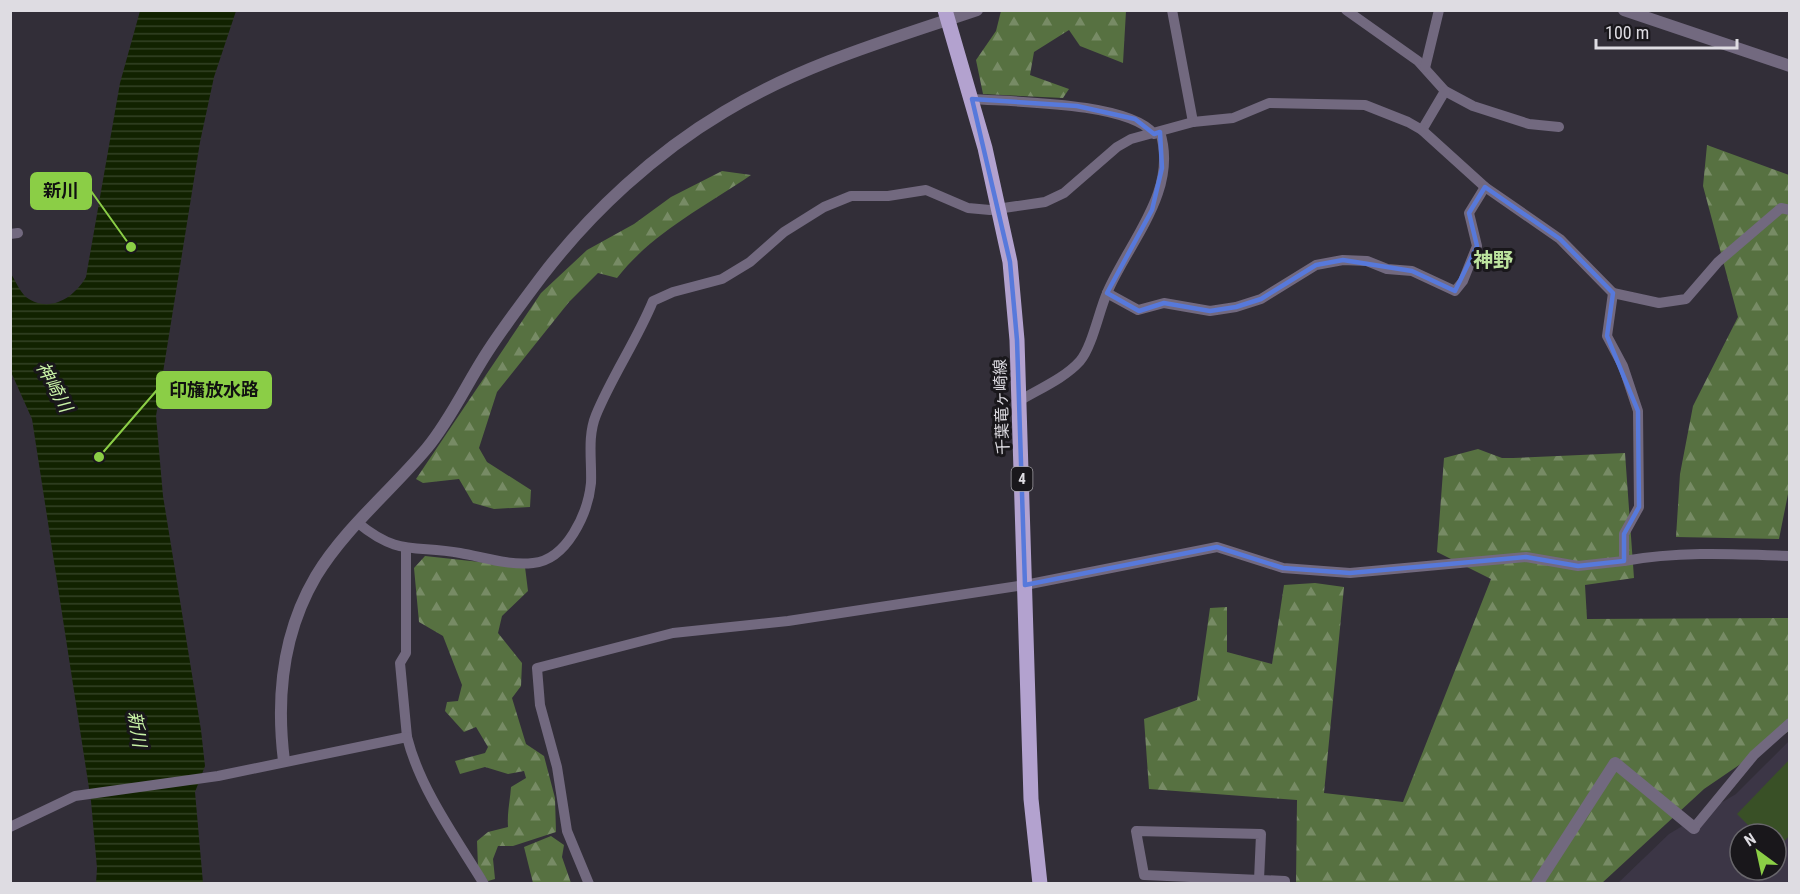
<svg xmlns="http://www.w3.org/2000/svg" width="1800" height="894" font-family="'Roboto Condensed','Noto Sans JP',sans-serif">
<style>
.built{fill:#3c3646;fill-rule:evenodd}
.green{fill:#395026}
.forest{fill:url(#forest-firs)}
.water{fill:url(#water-rules)}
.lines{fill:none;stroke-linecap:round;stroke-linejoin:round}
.minor{stroke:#72697f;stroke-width:10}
.tertiary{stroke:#72697f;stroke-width:12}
.primary{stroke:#b3a2cf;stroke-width:15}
.marked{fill:none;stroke:#5779db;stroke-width:4.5;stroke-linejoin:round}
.labels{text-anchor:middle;stroke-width:6;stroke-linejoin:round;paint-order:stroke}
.shield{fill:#19171b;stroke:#a3a1a6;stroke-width:1.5}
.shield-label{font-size:15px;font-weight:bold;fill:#dedce2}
.street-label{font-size:16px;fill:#dedce2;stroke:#19171b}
.water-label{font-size:18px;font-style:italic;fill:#c9f3a7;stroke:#19171b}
.quarter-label{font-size:20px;font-weight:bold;fill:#bce39e;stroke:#19171b}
.leader{fill:none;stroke:#8bce46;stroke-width:2}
.callout-dot{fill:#8bce46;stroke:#19171b;stroke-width:2}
.callout{fill:#8bce46;stroke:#8bce46;stroke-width:2}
.callout-label{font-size:18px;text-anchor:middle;font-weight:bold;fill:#111}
</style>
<defs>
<pattern id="forest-firs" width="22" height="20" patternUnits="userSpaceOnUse" patternTransform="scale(1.5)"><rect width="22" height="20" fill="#577141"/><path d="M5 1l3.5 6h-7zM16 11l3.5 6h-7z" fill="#778b65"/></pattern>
<pattern id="water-rules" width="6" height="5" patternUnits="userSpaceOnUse" patternTransform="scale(1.5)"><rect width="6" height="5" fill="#120"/><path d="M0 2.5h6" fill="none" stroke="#334225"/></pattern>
</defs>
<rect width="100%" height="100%" fill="#322e38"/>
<path class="built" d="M1789,741V883L1617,884L1669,834L1736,794ZM1740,834H1776V870H1740Z"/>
<path class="green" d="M1789,760V836L1776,850V834H1757L1737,814Z"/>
<g class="forest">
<path d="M1001,11H1126L1123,63L1080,46L1069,30L1034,52L1030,75L1069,89L1063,98L983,94L976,60L996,31Z"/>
<path d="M1707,145L1789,175V489L1779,539L1676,537L1680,474L1693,406L1738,317L1703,186Z"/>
<path d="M722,171L751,175C704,207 652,233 617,278L598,273L569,302L497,392L479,448L487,462L531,490L530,507L494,509L473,503L459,479L423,483L416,479L541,293L587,250L634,224L671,197Z"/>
<path d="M1478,449L1502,458H1513L1625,453L1634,578L1585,585L1587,619L1789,618V731L1704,789L1602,883H1296L1297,800L1149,789L1144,719L1197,700L1210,608L1227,607V652L1272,664L1284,585L1315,583L1344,587L1324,793L1403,802L1491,579L1437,552L1444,458Z"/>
<path d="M425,556L525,567L528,591L502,616L498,633L522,663L521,686L512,698L526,744L544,756L555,798L556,832L513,846H498L493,859L495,879L488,881L478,867L477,841L488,832L508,827C507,813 510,801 511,787L526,778L524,771L508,774L485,767L460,774L455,761L485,753L488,747L476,727L464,732L445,711L447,702L458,701L462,685L443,636L419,622L414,568Z"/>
<path d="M551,836L564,845L562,857L571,883H533L524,847Z"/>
</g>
<path class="water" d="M140,11H236L214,77L200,142L156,416L163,496L201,730L205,766L195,792L203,883H96L97,868L91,801L32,419L11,372L10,272C15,280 20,292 26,297C49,314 74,298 86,277L120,83Z"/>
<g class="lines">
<g class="minor">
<path d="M1172,10L1193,122"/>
<path d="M1346,10L1418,61L1445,91L1473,106L1529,124L1559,127"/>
<path d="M1425,68L1439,10"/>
<path d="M972,99C1013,102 1129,102 1154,134"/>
<path d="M1422,130L1445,91"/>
<path d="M10,234L18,233"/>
<path d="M1107,293L1138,310L1164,303L1210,311L1236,307L1261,299L1316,265L1343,260L1367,261L1387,269L1412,271L1455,291L1463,281L1477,246L1469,213L1485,187"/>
<path d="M1613,293L1659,303L1686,299L1718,262L1781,208L1790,210"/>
<path d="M1019,401C1039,389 1065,378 1080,361C1092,347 1099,311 1107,293C1128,243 1179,191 1160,132"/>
<path d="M358,523C398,556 414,545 460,553C483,557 510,566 533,563C567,560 588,513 591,483C592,461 587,437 596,415C612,376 637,340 653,301L673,292L722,279L750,262L784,232L824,207L851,196H888L926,190L968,208L990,210L1045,202L1064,193L1117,147L1131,139L1193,122L1233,118L1269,103L1365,105L1408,122L1422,130L1485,187L1560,239L1613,293L1607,336L1623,366L1638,411L1639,507L1624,534V561C1679,551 1734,554 1790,556"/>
<path d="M406,548V653L400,663L407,737"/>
<path d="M10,827L75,796L218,776L407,737C420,789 456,838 484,884"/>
<path d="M1694,828L1754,755L1790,723"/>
<path d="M1259,880L1261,834L1136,831L1144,875L1285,881V884"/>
<path d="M589,884L567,831L557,767L540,705L537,668L673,633L788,621L1025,585L1217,547L1283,568L1350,573L1526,557L1578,566L1624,561"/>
</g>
<g class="tertiary">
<path d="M1624,10L1790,66"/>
<path d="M284,761C276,697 283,632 316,576C345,528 391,491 427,448C451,419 467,383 488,351C505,325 524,300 542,276C591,212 655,153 724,112C801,65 891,39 977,10"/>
<path d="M1537,884L1615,763L1694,828"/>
</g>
<path class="primary" d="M945,10L985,148L1010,262L1017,340L1031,799L1040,884"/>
</g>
<path class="marked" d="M972,99L1077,106L1135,119L1154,134L1160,132L1162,168L1152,210L1107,293L1139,311L1164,303L1210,311L1236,307L1261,299L1316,265L1343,260L1412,271L1455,291L1477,246L1469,213L1485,187L1560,239L1613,293L1607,336L1638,411L1639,507L1624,534V561L1578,566L1526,557L1350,573L1283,568L1217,547L1025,585L1017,340L1010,262Z"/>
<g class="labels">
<rect class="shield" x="1011.5" y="467" width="21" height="24" rx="4.5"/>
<g class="shield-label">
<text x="1022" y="484">4</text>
</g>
<g class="street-label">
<text transform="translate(1001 407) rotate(-92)" y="6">千葉竜ヶ崎線</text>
</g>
<g class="water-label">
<text transform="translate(54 387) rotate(61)" y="6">神崎川</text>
<text transform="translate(137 729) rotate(81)" y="6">新川</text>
</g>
<g class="quarter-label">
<text x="1493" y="267">神野</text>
</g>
</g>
<path class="leader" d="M131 247L91 191M99 457L157 390"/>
<g class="callout-dot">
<circle cx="131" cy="247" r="6"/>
<circle cx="99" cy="457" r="6"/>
</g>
<g class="callout">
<rect x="31" y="173" width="60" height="36" rx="6"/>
<rect x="157" y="372" width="114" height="36" rx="6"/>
</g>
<g class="callout-label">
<text x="61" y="197">新川</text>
<text x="214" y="396">印旛放水路</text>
</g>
<rect width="1800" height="894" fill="none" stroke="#dedce2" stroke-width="24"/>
<g transform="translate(1758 852) rotate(327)"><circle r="28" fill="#19171b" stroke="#68666b" stroke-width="1.5"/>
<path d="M0-4.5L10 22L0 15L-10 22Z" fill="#8bce46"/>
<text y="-9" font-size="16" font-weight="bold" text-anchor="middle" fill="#dedce2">N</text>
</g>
<path d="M1596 39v9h141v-9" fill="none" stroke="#dedce2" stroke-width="3"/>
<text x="1605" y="39" font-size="18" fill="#dedce2" stroke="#19171b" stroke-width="4.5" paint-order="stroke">100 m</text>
</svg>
